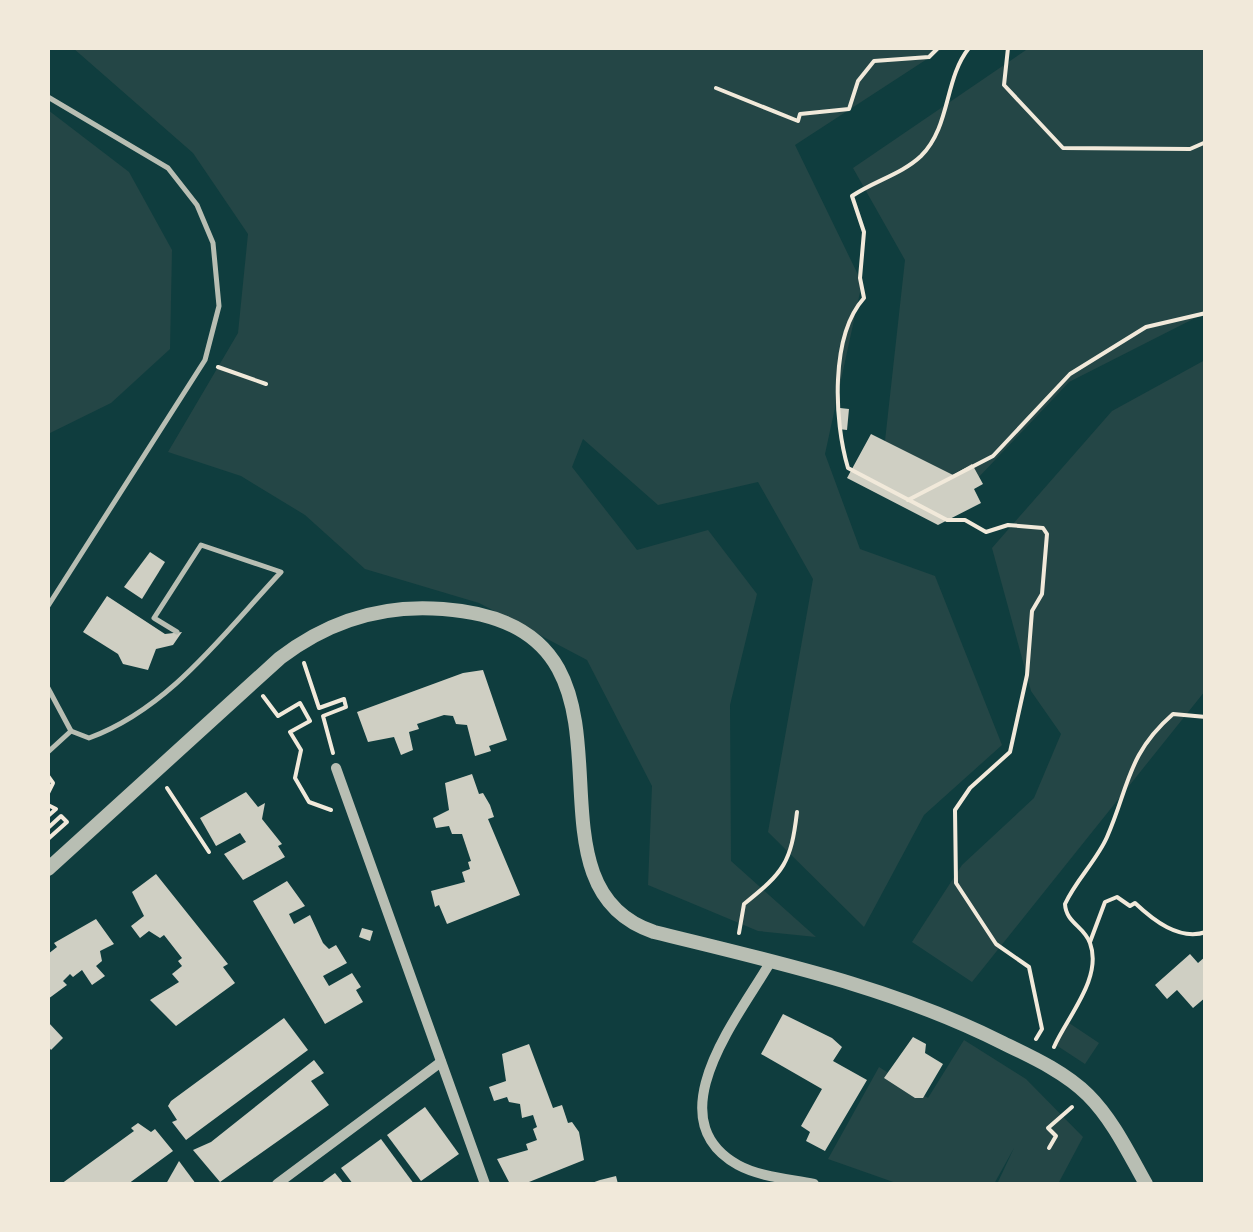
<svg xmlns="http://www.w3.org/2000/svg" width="1253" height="1232" font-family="Cabin,sans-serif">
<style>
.green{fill:#244646}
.building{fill:#cfcfc3}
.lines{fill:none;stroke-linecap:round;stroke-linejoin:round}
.path{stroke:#f1e9da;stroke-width:4}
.service{stroke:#b8beb3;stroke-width:5}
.minor{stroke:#b8beb3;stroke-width:10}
.tertiary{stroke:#b8beb3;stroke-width:14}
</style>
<rect width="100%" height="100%" fill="#0f3d3e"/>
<g class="green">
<path d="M73,48H944L795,145L862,283L825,454L860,549L935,576L1002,745L924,815L864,927L768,832L813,579L758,482L658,505L583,439L572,467L637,550L708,530L757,594L730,705L731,861L816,937L758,931L648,885L652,786L587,660L479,603L365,569L305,515L241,476L168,452L238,333L248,234L193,153Z"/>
<path d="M1029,48H1205V313L1069,382L941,517L902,506L882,468L905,260L853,168Z"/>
<path d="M48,110L129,172L172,250L170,349L111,403L48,434Z"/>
<path d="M1205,360V691L972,982L912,942L962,865L1034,798L1061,734L1031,691L992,548L1112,411Z"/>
<path d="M1066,1021L1099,1043L1085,1064L1053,1043Z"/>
<path d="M964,1040L1026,1079L1083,1137L1058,1184H997L1014,1148L994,1184H899L828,1159L879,1067L928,1098Z"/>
</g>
<g class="building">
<path d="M840,408L849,409L847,430L838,429Z"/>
<path d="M871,434L953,475L972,464L983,484L974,489L981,503L938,525L847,478Z"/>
<path d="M150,552L165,562L142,599L124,587Z"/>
<path d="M107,596L165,634L182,632L173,645L156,649L148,670L123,664L118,654L83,632Z"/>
<path d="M483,670L507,740L489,746L491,751L475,756L467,725L456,724L453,716L444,715L417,724L419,729L409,732L413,750L401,755L394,737L368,742L357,712L463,673Z"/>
<path d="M472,774L479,794L483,793L490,805L494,817L488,819L520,895L447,924L439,905L435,907L431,891L465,882L462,872L470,869L468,862L471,861L462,834H452L449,826L436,828L433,818L449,810L445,783Z"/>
<path d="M246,792L258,807L265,803L262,819L282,844L278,846L285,857L243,880L224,854L246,842L240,833L216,846L200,818Z"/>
<path d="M156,874L228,964L223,967L235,983L176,1026L150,1000L179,982L172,974L182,966L178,961L182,958L164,935L160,938L149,931L140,938L131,926L144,916L132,892Z"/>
<path d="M287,881L305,906L289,914L294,924L310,915L323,943L329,949L336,945L347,963L323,976L329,986L352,973L361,987L356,990L363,1002L325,1024L253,901Z"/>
<path d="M96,919L114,944L100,951L102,961L96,966L105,976L92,985L82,970L73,977L70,974L63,981L67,985L48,999V954L57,947L54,943Z"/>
<path d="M362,928L373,931L370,941L359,937Z"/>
<path d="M1190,954L1198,963L1206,956V997L1193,1008L1177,990L1167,999L1155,985Z"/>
<path d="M783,1014L832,1038L842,1047L833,1061L867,1080L825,1151L806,1141L810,1132L801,1126L822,1089L761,1054Z"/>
<path d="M284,1018L308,1050L186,1140L172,1122L177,1120L168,1106L171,1101Z"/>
<path d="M48,1022L63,1038L51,1050L48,1046Z"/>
<path d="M913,1037L926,1044L925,1053L943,1064L923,1098H915L884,1078Z"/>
<path d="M529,1044L553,1108L562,1105L568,1123L572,1122L579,1132L584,1160L524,1184H510L497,1159L528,1150L526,1144L537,1140L533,1129L537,1127L533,1115L522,1118L520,1104L509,1102L507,1097L494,1101L489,1087L506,1081L502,1054Z"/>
<path d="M314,1060L324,1073L311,1081L329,1105L220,1182L193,1150L211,1142Z"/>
<path d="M425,1107L459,1154L421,1181L387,1135Z"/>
<path d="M138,1123L151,1132L155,1129L173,1151L128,1184H61L134,1131L131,1128Z"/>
<path d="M381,1139L414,1184H353L341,1168Z"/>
<path d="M179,1161L196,1184H166Z"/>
<path d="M335,1173L344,1184H320Z"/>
<path d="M616,1176L618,1184H589L600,1180Z"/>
</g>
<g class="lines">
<g class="path">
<path d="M969,48C944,79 951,126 921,156C902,174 874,181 852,196L864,232L860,278L864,298C830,336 834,421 848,468L947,520H965L986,532L1008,525L1043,528L1047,534L1042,594L1032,611L1027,675L1010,752L970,788L955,810L956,883L996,944L1029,967L1042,1029L1036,1039"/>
<path d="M1008,48L1004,85L1063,148L1190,149L1206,142"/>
<path d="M716,88L798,121L800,114L849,109L858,81L874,61L929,57L938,48"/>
<path d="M218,367L266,384"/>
<path d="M908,500L993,456L1070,374L1146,327L1206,313"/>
<path d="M304,663L319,708L344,699L346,707L323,716L333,753"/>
<path d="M263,696L278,716L300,703L310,721L290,732L301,750L295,778L309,802L331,810"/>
<path d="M48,776L53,783L48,793"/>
<path d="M167,788L209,852"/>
<path d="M48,805L56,809L48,816"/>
<path d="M48,828L61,816L67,822L48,839"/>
<path d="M739,933L744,904C784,872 791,863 797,812"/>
<path d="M1090,942L1105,902L1117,897L1130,906L1135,903C1153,920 1179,941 1206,932"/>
<path d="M1054,1047C1067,1017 1103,978 1090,943C1084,926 1066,923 1065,904C1076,880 1097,860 1107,837C1129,787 1127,754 1173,714L1206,717"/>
<path d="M1049,1148L1056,1136L1048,1128L1072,1107"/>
</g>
<g class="service">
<path d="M48,97L168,168L197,205L213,243L219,306L205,360L48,606"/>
<path d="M48,688L71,731L89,738C170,708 223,634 281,572L201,545L154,618L177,632"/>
<path d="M48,752L71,731"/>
</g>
<g class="minor">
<path d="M336,768L485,1184"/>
<path d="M771,961C740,1015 654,1118 738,1165C760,1177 790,1179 814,1184"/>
<path d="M277,1184L441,1062"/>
</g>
<path class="tertiary" d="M48,869L280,658C328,621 382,604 443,609C675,626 503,882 654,932C775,962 892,987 1003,1043C1032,1057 1065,1072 1088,1095C1113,1120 1129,1154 1146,1184"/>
</g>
<rect width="1253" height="1232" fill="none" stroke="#f1e9da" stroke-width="100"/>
</svg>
